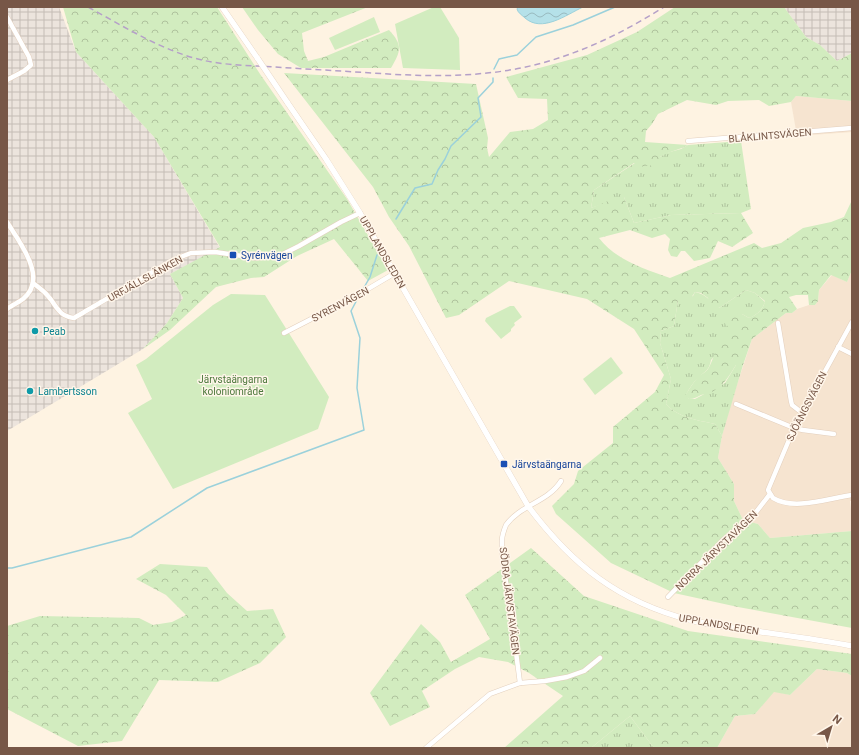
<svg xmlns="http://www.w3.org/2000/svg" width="859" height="755" font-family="Roboto,sans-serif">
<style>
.residential{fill:#f6e4d0}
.industrial{fill:url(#industrial-grid)}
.grass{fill:url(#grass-tufts)}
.forest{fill:url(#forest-crowns)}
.garden{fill:#d2ecbf}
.water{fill:url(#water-waves);stroke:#9bd1db}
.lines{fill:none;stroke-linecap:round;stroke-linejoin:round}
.stream{stroke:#9bd1db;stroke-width:1.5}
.minor-casing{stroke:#e3cfbd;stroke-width:5.5}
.tertiary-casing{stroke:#e3cfbd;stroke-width:6}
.minor{stroke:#fff;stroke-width:4.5}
.tertiary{stroke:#fff;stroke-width:5.5}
.rail{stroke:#b5a0c8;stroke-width:1.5;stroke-dasharray:6 4;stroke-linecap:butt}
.tertiary-bridge-casing{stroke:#e3cfbd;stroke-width:6;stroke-linecap:butt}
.tertiary-bridge{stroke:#fff;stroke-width:5.5}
.transit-dot{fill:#1a4fb4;stroke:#fff6ea;stroke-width:1.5}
.culture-dot{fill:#0f9aa8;stroke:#fff6ea;stroke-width:1.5}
.labels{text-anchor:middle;stroke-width:3;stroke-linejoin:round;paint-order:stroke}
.street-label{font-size:10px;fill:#775747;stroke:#fff6ea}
.transit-label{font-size:10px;fill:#164399;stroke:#fff6ea;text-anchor:start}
.culture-label{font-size:10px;fill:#0d838f;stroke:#fff6ea;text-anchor:start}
.park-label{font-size:10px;fill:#4d783c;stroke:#fff6ea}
</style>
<defs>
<pattern id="industrial-grid" width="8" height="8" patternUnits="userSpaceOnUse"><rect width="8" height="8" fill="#ece4dd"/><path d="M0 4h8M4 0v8" fill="none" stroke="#c4bcb5"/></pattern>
<pattern id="grass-tufts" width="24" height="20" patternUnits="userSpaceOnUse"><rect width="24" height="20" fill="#d2ecbf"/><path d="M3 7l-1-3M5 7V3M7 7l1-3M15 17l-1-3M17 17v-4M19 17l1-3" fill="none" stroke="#afc29d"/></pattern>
<pattern id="forest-crowns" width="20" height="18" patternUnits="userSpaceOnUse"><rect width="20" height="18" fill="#d2ecbf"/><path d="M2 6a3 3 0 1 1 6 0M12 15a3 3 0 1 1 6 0" fill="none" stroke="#afc29d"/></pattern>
<pattern id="water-waves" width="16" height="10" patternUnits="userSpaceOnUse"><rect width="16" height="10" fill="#b5e1e9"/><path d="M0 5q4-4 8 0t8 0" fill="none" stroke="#98b9bf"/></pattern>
</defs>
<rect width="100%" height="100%" fill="#fef3e2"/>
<g class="residential">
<path d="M796,96L852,101V132L797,136L791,102Z"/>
<path d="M852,270V501H850L852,517V531L770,538L758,524L743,520L734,501V484L718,458L722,436L731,403L752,339L786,313H792L797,309L809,305H815L818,301L819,290L832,275L847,282Z"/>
<path d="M817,669L847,673L852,676V748H717L735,716L755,714L774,691L790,695Z"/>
</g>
<g class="industrial">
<path d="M7,7H59L76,52L154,137L220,248L170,274L183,298L167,323L143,349L7,431Z"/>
<path d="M784,7H852V53L837,61L820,45L806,37Z"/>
</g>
<g class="grass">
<path d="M741,141L751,209L741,213L671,215L634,223L624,197L591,208L594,190L635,163L660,157L666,153L681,149L688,145Z"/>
<path d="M746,290L755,293L765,302C762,310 757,315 749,318L742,314L737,328V332L711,360C709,371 706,370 699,377C693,382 689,389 686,395L689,399H695L725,383L736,365H743L722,436L715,424C697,420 679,418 666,404L671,379L660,343L661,331L674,326L678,300L693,296L695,292C705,294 711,301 719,308Z"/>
<path d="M630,716L654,748H591Z"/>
</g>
<g class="forest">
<path d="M63,7H217L260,74L347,199L388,270L368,281L334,239L297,256L264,277L251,278L216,287L170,330L143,349L167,323L183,298L170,274L220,247L154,137L76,52Z"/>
<path d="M242,7H368L302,33L304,51L308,61L324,57L389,30C403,45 401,51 391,68H301L278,54L258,30Z"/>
<path d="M675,7H784L806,37L820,45L837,61L852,53V101L796,96L791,102L769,106L759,100L728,101L716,105L687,100L658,114L652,124L646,131L645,142L688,145C679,150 669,151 660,157L656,172L650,165L640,167L634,163L594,190L591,208L618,197H624L634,223L671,215L741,213L753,233L732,247L718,241L710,258L694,261L685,251H681L677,257L671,256L668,250L670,239L665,234L652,238L630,230L599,238C616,260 644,269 670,278L754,243L762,248L781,243L803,228L831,222L844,217L852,200V270L847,282L831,275L819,290L818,301L815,305H809L808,295H796L789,297L797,309L792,313H786L752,339L743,365H736C729,376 723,387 710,393C707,395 704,394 701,395C697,397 694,399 689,399L685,396C689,389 693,383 698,377C701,374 705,373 708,369C718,353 713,337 737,331L736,328H730L725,324L727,316L733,312L742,314L749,318C757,315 763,310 765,301L755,293L746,290L719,308L710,306L708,298L701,293L695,292L689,301L678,300L674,326L661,331L660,343L671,379L666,404C679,418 697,420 715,424L722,436L718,458L734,484V501L743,520L758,524L770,538L852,531V628L738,607L674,593L611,563L556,514L552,506L574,484L578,471L613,443V427L655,392L664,375L634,329L587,299L509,281L459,315L446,318L409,246L389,217L373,187L284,73L476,84L488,138L487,148L489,157L510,132L533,129L548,120L547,99L518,98L506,77L587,55L637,32Z"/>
<path d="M531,548L584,596L688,631L852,654V676L847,673L817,669L790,695L774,692L755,714L735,716L717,748H654L630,716L591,748H504L563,696L529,673L508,662L479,657L455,669L422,691L430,707L390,726L370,693L421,624L440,642L451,662L490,639L465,595Z"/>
<path d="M160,564L207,567L227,593L247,611L273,609L286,637L260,663L218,682L159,680L122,741L78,746L7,709V626L40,616L139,618L153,625L172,622L186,615L166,595L136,579Z"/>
</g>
<g class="garden">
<path d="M434,7H440L459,38L460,70L403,68L395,24Z"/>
<path d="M374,17L380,32L335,50L329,38Z"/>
<path d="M231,294L265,295L329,397L318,429L173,489L128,413L152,399L136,365L146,359L213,305Z"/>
<path d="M510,306H514L522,317L514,323L515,325L511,329V331L501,339L485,321L486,318Z"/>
<path d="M611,357L623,373L595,395L583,379Z"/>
</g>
<path class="water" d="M518,7H583C566,15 542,33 525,18C522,15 518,13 517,9Z"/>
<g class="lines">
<g class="stream">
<path d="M494,69L499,59L517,55L536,37L573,25L615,7"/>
<path d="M396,219L415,188L432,184L438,170L445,159L451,146L481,117L478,98L493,82V78"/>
<path d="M362,291L370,277L377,255"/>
<path d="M7,568H12L131,537L207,488L364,430L357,388L360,338L351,311L359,296"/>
</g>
<defs>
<g id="minor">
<path d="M7,17L29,57L31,65L24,71L7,80"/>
<path d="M688,141L852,128"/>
<path d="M7,222C19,242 49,278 23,299C18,303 12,305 7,309"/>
<path d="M33,283C38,287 44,291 48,296C57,306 58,316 74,318L173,260L191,253L215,252L256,258L281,255L299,246L341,222L360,213"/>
<path d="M852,322L794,428L768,490L773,498C794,511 829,498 852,495"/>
<path d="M778,323L791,401L792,405L801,412"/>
<path d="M284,333L356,296L395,273"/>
<path d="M838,347L852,354"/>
<path d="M736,404L794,428L803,430L834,434"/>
<path d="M668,597L723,540L753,516L770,494"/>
<path d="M520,683C516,652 512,620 507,589C505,574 501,555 502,540C502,535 504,530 506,525C520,505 548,502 561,481"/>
<path d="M426,748L490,694L520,683L545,681L567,677L584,671L600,658"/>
</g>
<g id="tertiary">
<path d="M222,7L258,59"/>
<path d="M287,102L326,159L360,213L528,506C572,565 619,602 690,620C709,625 728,627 747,630C782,635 817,639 852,646"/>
</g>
</defs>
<use href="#minor" class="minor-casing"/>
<use href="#tertiary" class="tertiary-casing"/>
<use href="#minor" class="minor"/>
<use href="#tertiary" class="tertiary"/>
<path class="rail" d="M88,7C123,26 156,47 194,58C215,64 236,65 257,66C280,67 302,69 324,70C378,73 434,79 487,73C552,67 610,41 664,7"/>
<defs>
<path id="tertiary-bridge" d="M258,59L287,102"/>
</defs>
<use href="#tertiary-bridge" class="tertiary-bridge-casing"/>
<use href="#tertiary-bridge" class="tertiary-bridge"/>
</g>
<g class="transit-dot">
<rect x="229" y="251" width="8" height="8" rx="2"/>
<rect x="500" y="460" width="8" height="8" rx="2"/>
</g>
<g class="culture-dot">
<circle cx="35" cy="331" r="4"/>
<circle cx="30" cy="391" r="4"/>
</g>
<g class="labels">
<g class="street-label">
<text transform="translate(770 135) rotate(-5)" y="4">BLÅKLINTSVÄGEN</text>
<text transform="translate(383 252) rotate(60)" y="4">UPPLANDSLEDEN</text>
<text transform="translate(145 278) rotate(-29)" y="4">URFJÄLLSLÄNKEN</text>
<text transform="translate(340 304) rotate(-28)" y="4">SYRENVÄGEN</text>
<text transform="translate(806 406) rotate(-63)" y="4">SJÖÄNGSVÄGEN</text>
<text transform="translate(716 550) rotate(-44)" y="4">NORRA JÄRVSTAVÄGEN</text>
<text transform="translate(510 601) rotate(83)" y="4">SÖDRA JÄRVSTAVÄGEN</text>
<text transform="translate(719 624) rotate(10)" y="4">UPPLANDSLEDEN</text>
</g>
<g class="transit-label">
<text x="241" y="259">Syrénvägen</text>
<text x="512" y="468">Järvstaängarna</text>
</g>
<g class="culture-label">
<text x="43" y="335">Peab</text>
<text x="38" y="395">Lambertsson</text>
</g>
<g class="park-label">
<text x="233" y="383">Järvstaängarna<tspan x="233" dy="12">koloniområde</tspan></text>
</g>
</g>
<rect width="859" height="755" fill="none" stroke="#775747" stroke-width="16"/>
<g transform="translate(831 727) rotate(38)" stroke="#fff6ea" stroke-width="3" paint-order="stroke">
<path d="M0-3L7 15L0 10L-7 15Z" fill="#775747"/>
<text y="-6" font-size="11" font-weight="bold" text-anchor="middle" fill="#775747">N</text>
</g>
</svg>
